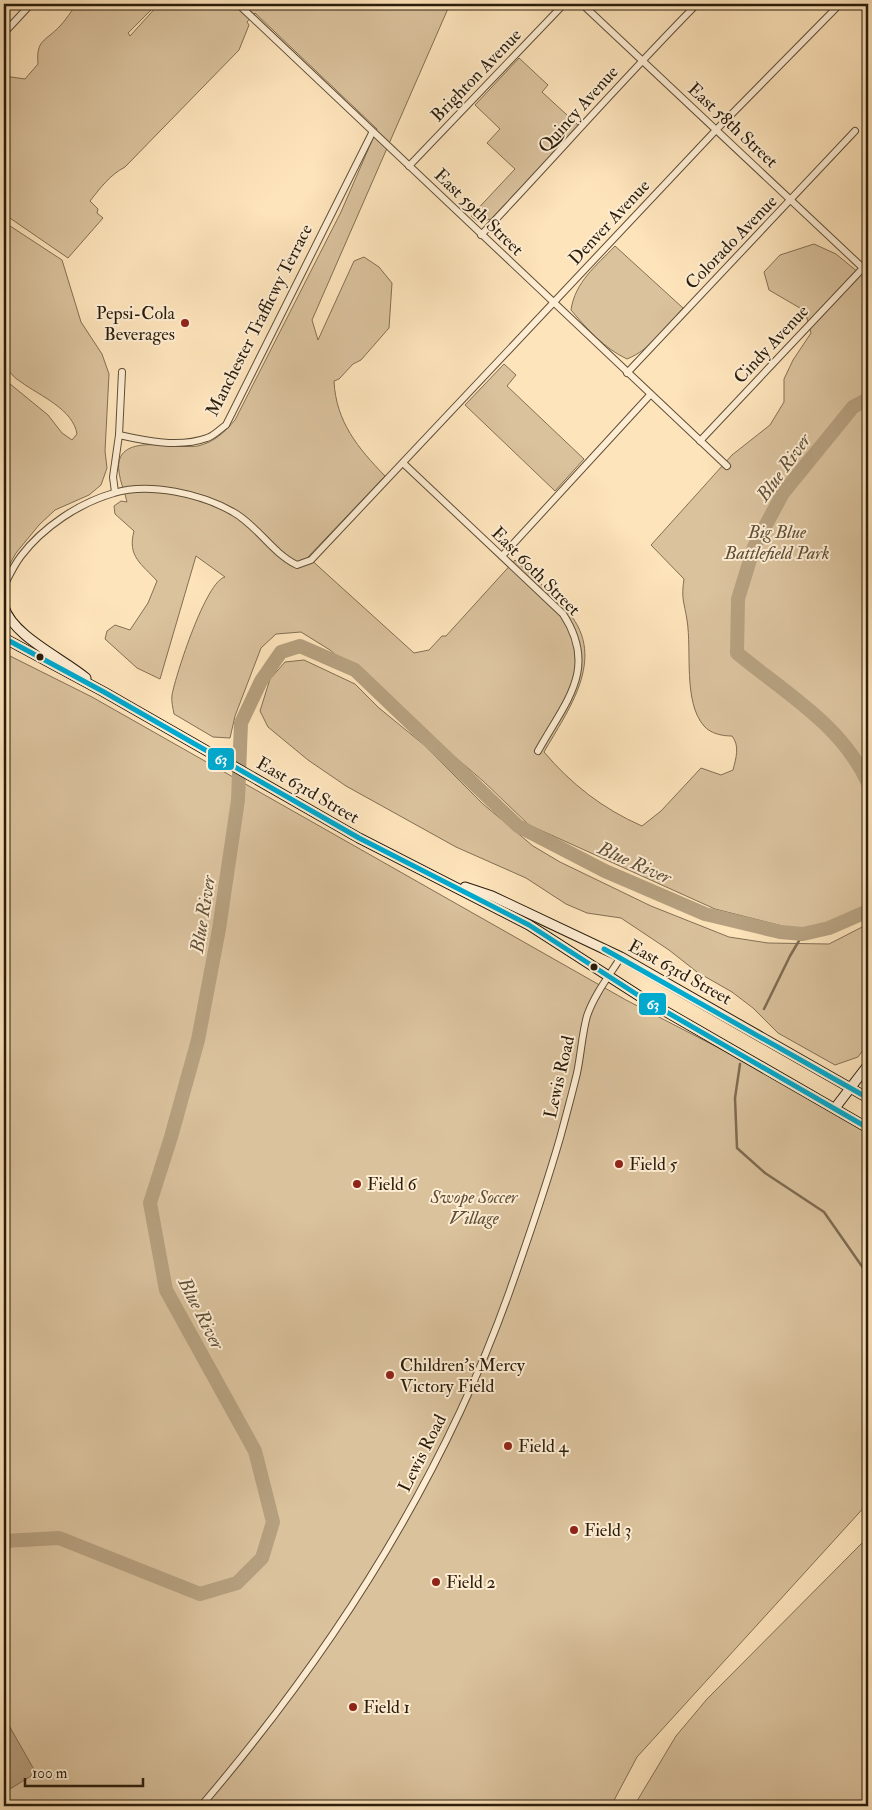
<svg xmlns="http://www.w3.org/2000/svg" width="872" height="1810" font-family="'IM FELL Double Pica',serif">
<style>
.green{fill:#dac29d;stroke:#826f54}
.water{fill:#b6a07f;stroke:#7e6b51}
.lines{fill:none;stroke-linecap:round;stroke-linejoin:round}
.stream{stroke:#7e6b51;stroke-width:2.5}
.river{stroke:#b6a07f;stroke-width:14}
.minor-casing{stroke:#5e4e37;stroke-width:8}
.secondary-casing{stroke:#291c0b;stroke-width:11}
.minor{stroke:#feedd3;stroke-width:6}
.secondary{stroke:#feedd3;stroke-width:9}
.bus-1-casing{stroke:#feedd3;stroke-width:9}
.bus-1{stroke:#00a9ce;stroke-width:5}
.poi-dot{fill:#8f2418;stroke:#feedd3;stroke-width:2}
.bus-dot{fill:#291c0b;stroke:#feedd3;stroke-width:2}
.labels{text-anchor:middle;stroke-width:4;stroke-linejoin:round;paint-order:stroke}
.street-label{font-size:18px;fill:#291c0b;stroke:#feedd3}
.poi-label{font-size:18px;fill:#291c0b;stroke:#feedd3;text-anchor:start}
.park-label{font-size:18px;font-style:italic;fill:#5e4e37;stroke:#feedd3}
.water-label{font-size:19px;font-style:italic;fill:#615139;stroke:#feedd3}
.line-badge{stroke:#feedd3;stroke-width:2}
.badge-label{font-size:14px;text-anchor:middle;font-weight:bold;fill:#fff}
</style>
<rect width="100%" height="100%" fill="#fee4bb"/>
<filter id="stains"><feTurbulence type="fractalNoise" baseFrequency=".004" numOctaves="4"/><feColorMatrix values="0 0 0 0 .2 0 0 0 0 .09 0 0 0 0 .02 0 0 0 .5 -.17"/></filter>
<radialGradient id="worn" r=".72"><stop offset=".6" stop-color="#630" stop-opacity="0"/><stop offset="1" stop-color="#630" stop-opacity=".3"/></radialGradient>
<g class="green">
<path d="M77,4H157L128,33L130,36L159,4H450L312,320L318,340L354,261L364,257L379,267L392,283L389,328L361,360L353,364L339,379L334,381C336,422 358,448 385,476L308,557L414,653L429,650L442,636H446L515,560C533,577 554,594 569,613C607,659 568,710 544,752C571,784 603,809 642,826L661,811L701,768L721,775L733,770C736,758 740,746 732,736C723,736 711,734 704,726C683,702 692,651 687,620C684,601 681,599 684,579L651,545L732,455L770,425L784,402V379L793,360L811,333L805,311L769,290L764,272L780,255L814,244L836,254L864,277L868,274V902L843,927L814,934L715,909L529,825L483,781L330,650L301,632L276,634L261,648L235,716L230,738L213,737L174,714C173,708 171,701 172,695C176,674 206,581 225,577L196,556L160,679L137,668L105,639L107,631L115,625L130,630L148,603L157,581C142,564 127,557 134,531L115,514L114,506L121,501L127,502C125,492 120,482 119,472C113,430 175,450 198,446C214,442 224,433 235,420L341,212L377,129L255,13L247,22L249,25L239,50L125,167C110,175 101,187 90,201L98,209L97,213L103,218L68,258L4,214V76L25,79L38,64C36,39 45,42 60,26C66,20 71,11 77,4Z"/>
<path d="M519,58L548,85L542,92L579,126L491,219L478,222L471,216L515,169L487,143L500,129L475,105Z"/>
<path d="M4,222L62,260L81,322L102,354L109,374L105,451L107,468L101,485L89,495L55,510L39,525L16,553L4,574V379L48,415L62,433L72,440L77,434C73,409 40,396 21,382C14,378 9,371 4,366C4,353 7,295 4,289Z"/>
<path d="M615,246L683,308C667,326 650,350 627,359C605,349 586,328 571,310C575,282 596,266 615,246Z"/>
<path d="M504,364L516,375L507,386L584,459L555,491L465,405Z"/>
<path d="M4,653L92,697L626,1000L835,1108L868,1129V1503L637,1757L611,1806H4Z"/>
<path d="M304,660L355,684L379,708L423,744L483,804L533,846L560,862L651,906L729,937L768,943L829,944L868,924V1043L858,1057L835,1065L778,1033L753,1008L732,992L697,972L669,950L621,918L587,913L566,904L526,878L456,847L346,786L308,760L268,727L260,711L270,679L285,662Z"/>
<path d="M868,1537V1806H634L676,1736L707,1699Z"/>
</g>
<path class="water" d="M7,1722L36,1773L5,1792L4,1724Z"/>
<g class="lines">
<g class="stream">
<path d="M764,1009L790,956L803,934"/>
<path d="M740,1064L735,1098L737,1148L765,1173L824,1212L868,1275"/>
</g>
<g class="river">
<path d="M868,399L853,407L783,493L754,547L738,599L737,653C784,692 842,725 868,783"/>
<path d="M4,1541L59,1538L200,1594L237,1583L262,1558L273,1522L255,1451L166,1290L150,1203L171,1137L198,1040L219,929L238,800L241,723L261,681L281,652L300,646L355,670L518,826L605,871L705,914L780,932L803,934L829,928L868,911"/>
</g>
<defs>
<g id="minor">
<path d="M238,4L727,466"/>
<path d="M582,4L863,268L700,441"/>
<path d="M4,33L31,4"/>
<path d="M409,166L564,4"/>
<path d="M481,235C554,158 623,79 697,4"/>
<path d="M627,373L855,131"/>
<path d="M119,435L122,372"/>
<path d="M403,463L563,614C599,669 565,702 538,751"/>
<path d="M115,492L113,477L119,435C146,441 179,448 207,438C214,436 220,429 226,425L372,133"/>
<path d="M502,556L650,395"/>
<path d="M4,586C9,576 14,565 21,556C43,527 79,503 114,493C149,482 202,494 233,512C257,525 272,553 297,565L311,560L716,130L840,4"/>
<path d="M201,1806C331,1654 441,1483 509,1293C527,1242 545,1190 560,1138C566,1116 572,1094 577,1073C581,1054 582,1034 587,1016C594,995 609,976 621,957"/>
</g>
<g id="secondary">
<path d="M4,607C13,636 62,658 86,678"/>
<path d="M4,638L104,692L359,838L529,925L644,999L868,1128"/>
<path d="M465,887L492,896L621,957L868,1098"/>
<path d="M835,1108L868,1065"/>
</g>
</defs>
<use href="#minor" class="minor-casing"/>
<use href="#secondary" class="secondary-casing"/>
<use href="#minor" class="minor"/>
<use href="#secondary" class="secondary"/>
<defs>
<g id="bus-1">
<path d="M4,638L104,692L359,838L529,925L644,999L868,1128"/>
<path d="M604,949L868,1098"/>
</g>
</defs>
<use href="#bus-1" class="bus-1-casing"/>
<use href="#bus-1" class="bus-1"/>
</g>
<g class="poi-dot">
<circle cx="185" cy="323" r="5"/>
<circle cx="619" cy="1164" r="5"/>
<circle cx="357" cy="1184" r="5"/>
<circle cx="390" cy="1375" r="5"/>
<circle cx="508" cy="1446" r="5"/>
<circle cx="574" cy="1530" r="5"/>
<circle cx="436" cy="1582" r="5"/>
<circle cx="353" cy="1707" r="5"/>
</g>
<g class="bus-dot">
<circle cx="40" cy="657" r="4.5"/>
<circle cx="594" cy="967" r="4.5"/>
</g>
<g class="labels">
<g class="street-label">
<text transform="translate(476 75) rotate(-46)" y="6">Brighton Avenue</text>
<text transform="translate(578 109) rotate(-48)" y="6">Quincy Avenue</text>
<text transform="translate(733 125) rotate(43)" y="6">East 58th Street</text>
<text transform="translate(479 212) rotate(44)" y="6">East 59th Street</text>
<text transform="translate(609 222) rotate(-47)" y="6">Denver Avenue</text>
<text transform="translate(731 242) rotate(-46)" y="6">Colorado Avenue</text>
<text transform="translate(259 320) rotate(-63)" y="6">Manchester Trafficwy Terrace</text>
<text transform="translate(771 344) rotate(-47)" y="6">Cindy Avenue</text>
<text transform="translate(536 571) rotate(45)" y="6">East 60th Street</text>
<text transform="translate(308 790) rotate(30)" y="6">East 63rd Street</text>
<text transform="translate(680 972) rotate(29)" y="6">East 63rd Street</text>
<text transform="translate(559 1077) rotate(-77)" y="6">Lewis Road</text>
<text transform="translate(422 1453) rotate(-63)" y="6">Lewis Road</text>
</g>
<g class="poi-label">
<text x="175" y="319" text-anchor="end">Pepsi-Cola<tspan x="175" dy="21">Beverages</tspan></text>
<text x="629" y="1170">Field 5</text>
<text x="367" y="1190">Field 6</text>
<text x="400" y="1371">Children's Mercy<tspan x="400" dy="21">Victory Field</tspan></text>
<text x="518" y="1452">Field 4</text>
<text x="584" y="1536">Field 3</text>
<text x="446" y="1588">Field 2</text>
<text x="363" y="1713">Field 1</text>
</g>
<g class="park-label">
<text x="777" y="538">Big Blue<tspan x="777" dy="21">Battlefield Park</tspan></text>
<text x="474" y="1203">Swope Soccer<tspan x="474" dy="21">Village</tspan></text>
</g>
<g class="water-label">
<text transform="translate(783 467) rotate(-54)" y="7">Blue River</text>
<text transform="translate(635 862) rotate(24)" y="7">Blue River</text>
<text transform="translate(202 914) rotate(-81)" y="7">Blue River</text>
<text transform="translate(202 1313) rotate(63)" y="7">Blue River</text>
</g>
</g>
<g class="line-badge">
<rect x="207" y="747" width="28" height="24" rx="5" fill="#00a9ce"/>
<rect x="638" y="992" width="29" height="24" rx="5" fill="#00a9ce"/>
</g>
<g class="badge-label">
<text x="221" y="764">63</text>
<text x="653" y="1009">63</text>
</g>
<rect width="872" height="1810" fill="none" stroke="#fee4bb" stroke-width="20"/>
<rect x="5" y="5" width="862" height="1800" fill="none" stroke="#291c0b" stroke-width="2.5"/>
<rect x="10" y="10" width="852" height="1790" fill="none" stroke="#291c0b"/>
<path d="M25 1778v8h118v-8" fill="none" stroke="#291c0b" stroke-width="2.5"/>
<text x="32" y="1778" font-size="15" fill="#291c0b" stroke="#feedd3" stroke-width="4" paint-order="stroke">100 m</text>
<rect width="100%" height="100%" filter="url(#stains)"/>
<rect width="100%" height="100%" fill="url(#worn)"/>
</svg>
